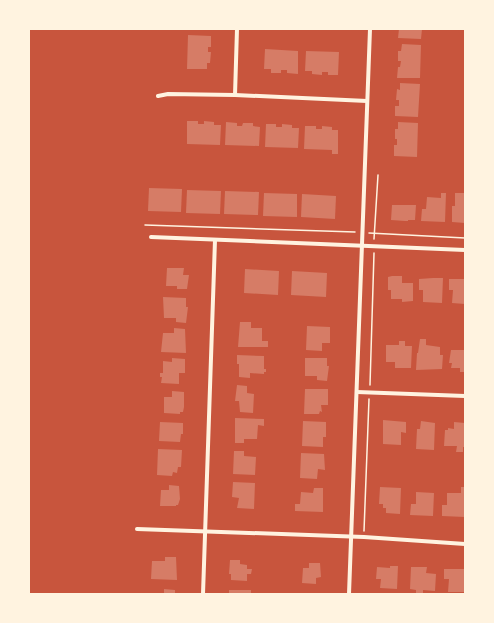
<svg xmlns="http://www.w3.org/2000/svg" width="494" height="623" font-family="Arial,sans-serif">
<style>
.building{fill:#d67c66}
.lines{fill:none;stroke-linecap:round;stroke-linejoin:round}
.path{stroke:#fff3e0;stroke-width:1.5}
.minor{stroke:#fff3e0;stroke-width:4}
</style>
<rect width="100%" height="100%" fill="#c8553d"/>
<g class="building">
<path d="M399,29H422L421,39L398,38Z"/>
<path d="M188,35L211,36V47H208V52H211L210,63H207V69H187Z"/>
<path d="M402,44L421,45L420,78H397L398,67H400L401,61H398V51H401Z"/>
<path d="M265,49L298,51V74L287,73V70H281V73H271V69H264Z"/>
<path d="M306,51L339,52L338,75H328V72H322V75L312,74V71H305Z"/>
<path d="M400,83L420,84L418,117L395,116V106H399V100H396L397,89L400,90Z"/>
<path d="M187,121H198V124H204V121L214,122V125H221L220,145L187,144Z"/>
<path d="M226,122L237,123V126H242L243,123H253V126L260,127L259,146L225,145Z"/>
<path d="M398,122L418,123L417,157L394,156V145H397V139H395V129H398Z"/>
<path d="M266,124H276V127H282V124L292,125V128H299L298,148L265,147Z"/>
<path d="M305,126H316V129H322V126L332,127V130H338V154H332V150L304,149Z"/>
<path d="M149,188L182,189L181,212L148,211Z"/>
<path d="M187,190L221,191L220,214L186,213Z"/>
<path d="M225,191L259,192L258,215L224,214Z"/>
<path d="M264,193L297,194V217L263,216Z"/>
<path d="M441,193H446L445,222L421,221L422,209H426L427,197L441,198Z"/>
<path d="M455,193H465V223L452,222V206H455Z"/>
<path d="M302,194L336,196L335,219L301,217Z"/>
<path d="M392,205H416L415,220H408V221H405L391,220Z"/>
<path d="M167,268H184L183,275H189L187,289H177V286H166Z"/>
<path d="M245,269L279,271L278,295L244,293Z"/>
<path d="M292,271L327,273L326,297L291,295Z"/>
<path d="M392,276H402V283H413V301L402,302V299H391V290H388V277Z"/>
<path d="M433,278H443L442,303L423,302V290H419V279Z"/>
<path d="M449,279H465V304L452,303L453,290H449Z"/>
<path d="M163,297L186,298V307H188L186,323L176,322V318H164Z"/>
<path d="M240,322H251V328H262V341H268V347H238Z"/>
<path d="M307,326L330,327V343H322V351L306,350Z"/>
<path d="M174,328L185,329L186,353L161,352L163,333H174Z"/>
<path d="M420,339H426V345L440,347V355H443L442,369L416,370L417,353H418Z"/>
<path d="M399,341H405V346H412L411,368H395V362H386V345H399Z"/>
<path d="M451,350H465V372H460V368H451L452,363H449Z"/>
<path d="M237,355L264,356V369H266V372H264V374L250,373V378L239,377V364H237Z"/>
<path d="M172,358L185,359V373H179V384L161,383L162,377H160V373H163V361L172,362Z"/>
<path d="M305,358H327V366H329L327,381L317,380V376H305Z"/>
<path d="M237,385L247,386V393L254,394L253,413L240,412L239,401H235Z"/>
<path d="M305,389H328V405H321L322,412L320,411L319,414H304Z"/>
<path d="M172,391L184,392V407L183,412H180V414L164,413V397H172Z"/>
<path d="M235,418L264,419V426L258,425L257,439H244V443H235Z"/>
<path d="M383,420L406,422V433L401,432V445L383,444Z"/>
<path d="M303,421L326,422V437H323V447L302,446Z"/>
<path d="M421,421L435,423L434,450L416,449L417,429H420Z"/>
<path d="M160,422L183,423V434H181L180,442L159,441Z"/>
<path d="M454,422L465,423V447H463V452H456L457,446H444L445,430H448V428L454,429Z"/>
<path d="M158,449L182,450L181,467H178L177,473L173,472L172,476L157,475Z"/>
<path d="M234,451H244V456L256,457L255,475L233,474Z"/>
<path d="M301,453L324,454L325,470L318,469L317,479L300,478Z"/>
<path d="M233,482L255,483L254,509L237,508L239,498L232,497Z"/>
<path d="M169,485L179,486L180,499L178,505H176V506H160L161,490H169Z"/>
<path d="M380,487L401,488L400,514L386,513V508H383V504H379Z"/>
<path d="M461,487H465V517L442,516V505H447V493H461Z"/>
<path d="M314,488H323V512L295,511V504H300L301,492L313,493Z"/>
<path d="M416,492L434,493L433,516L410,515L411,504H416Z"/>
<path d="M165,557H176L177,580L151,579L152,561H165Z"/>
<path d="M230,560H240V564L247,565V569H252L251,574H247V581L231,580V574H229Z"/>
<path d="M309,563H320L321,577L316,578V584L302,583L303,568H309Z"/>
<path d="M390,566H398L397,589L380,588L381,579H376L377,567L390,568Z"/>
<path d="M411,567H427L426,573L436,574L435,591L423,590V594H416V590L410,589Z"/>
<path d="M444,569H465V592H448L449,579H444Z"/>
<path d="M164,589L175,590V594H164Z"/>
<rect x="229" y="590" width="22" height="4"/>
</g>
<g class="lines">
<g class="path">
<path d="M145,225L355,232"/>
<path d="M369,233L465,238"/>
<path d="M374,239L378,175"/>
<path d="M370,385L374,253"/>
<path d="M364,531L369,399"/>
</g>
<g class="minor">
<path d="M235,95L237,29"/>
<path d="M158,96L168,94L235,95L367,101"/>
<path d="M151,237L465,250"/>
<path d="M357,392L465,396"/>
<path d="M137,529L364,537L465,544"/>
<path d="M203,594L215,240"/>
<path d="M349,594C357,406 362,217 370,29"/>
</g>
</g>
<rect width="494" height="623" fill="none" stroke="#fff3e0" stroke-width="60"/>
</svg>
